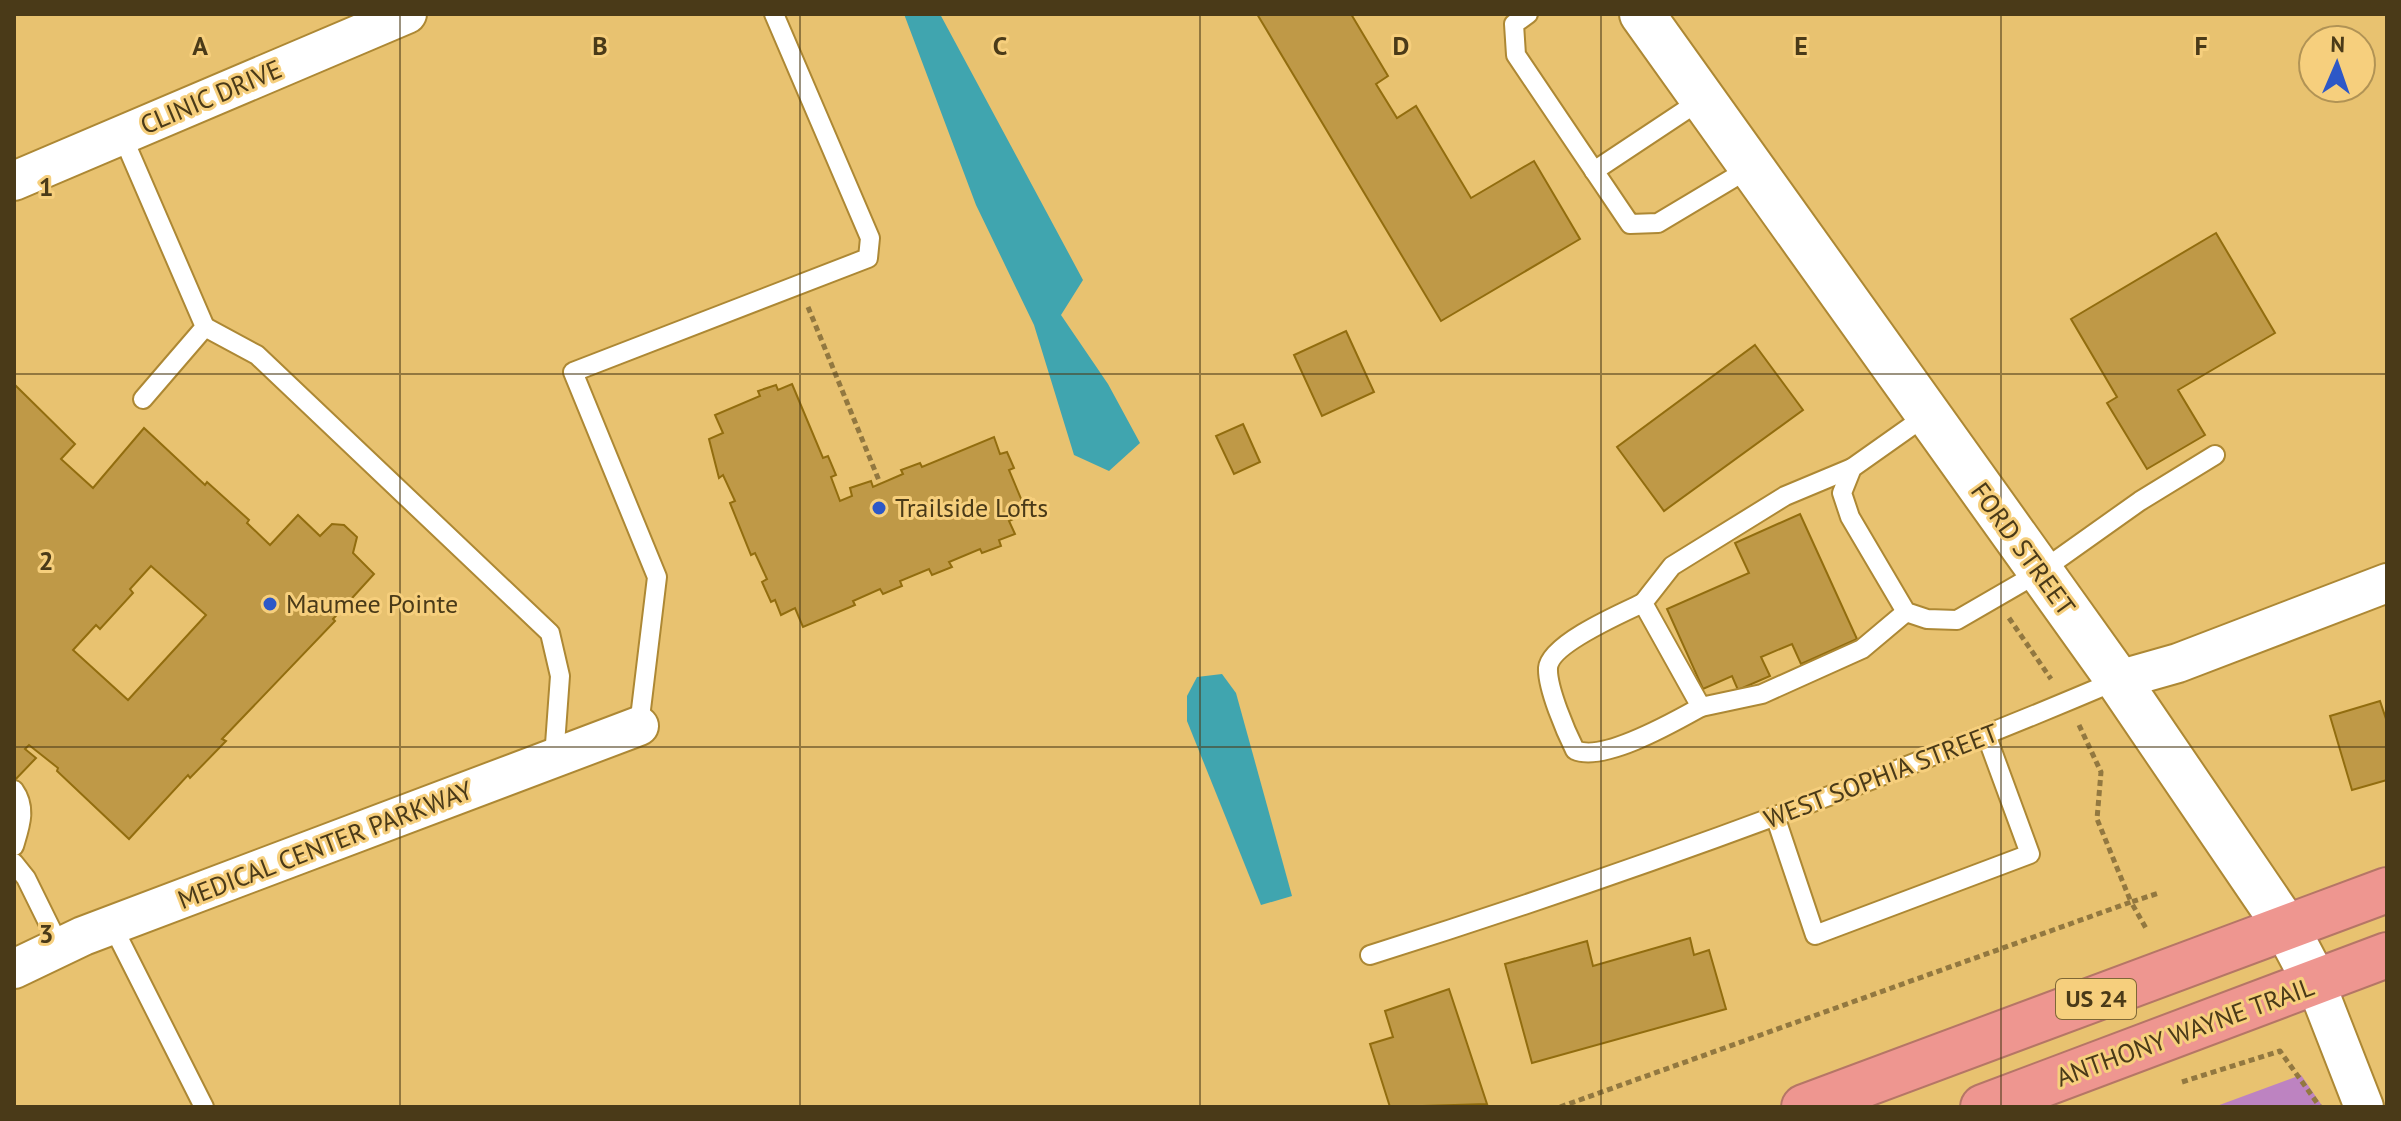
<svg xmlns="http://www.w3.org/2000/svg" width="2401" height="1121" font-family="'PT Sans',sans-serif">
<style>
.green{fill:#bd83c1}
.water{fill:#40a5af}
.building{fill:#bf9947;stroke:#926d0f;stroke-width:2;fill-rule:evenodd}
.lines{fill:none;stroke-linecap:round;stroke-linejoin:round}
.lane-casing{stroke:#ad8834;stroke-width:22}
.street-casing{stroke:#ad8834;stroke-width:42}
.secondary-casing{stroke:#ad8834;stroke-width:48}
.highway-casing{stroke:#b57666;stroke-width:48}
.path{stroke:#927840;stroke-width:5;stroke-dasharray:6 4;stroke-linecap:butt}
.lane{stroke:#fff;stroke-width:18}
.street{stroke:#fff;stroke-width:38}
.secondary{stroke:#fff;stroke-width:44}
.highway{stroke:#ee9690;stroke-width:44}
.grid{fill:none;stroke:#4a3a18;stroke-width:2;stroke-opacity:0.55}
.poi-dot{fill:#2d58c7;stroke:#f6cf7d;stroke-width:3}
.labels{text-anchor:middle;stroke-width:6;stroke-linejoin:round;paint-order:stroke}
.shield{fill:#f6cf7d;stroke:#7e6736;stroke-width:2}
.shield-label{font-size:24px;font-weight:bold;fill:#4a3a18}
.street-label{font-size:26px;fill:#4a3a18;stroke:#f6cf7d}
.poi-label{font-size:26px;fill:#4a3a18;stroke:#f6cf7d;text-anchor:start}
.grid-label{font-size:26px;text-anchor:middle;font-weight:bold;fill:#4a3a18;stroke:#f6cf7d;stroke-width:6;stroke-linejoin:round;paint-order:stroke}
</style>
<rect width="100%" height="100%" fill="#e8c270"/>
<path class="green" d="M2301,1075L2323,1107H2214Z"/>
<g class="water">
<path d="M904,14H940L1083,280L1061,315L1108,384L1140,443L1109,471L1074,455L1034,325L976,205Z"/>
<path d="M1222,674L1236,693L1292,896L1261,905L1187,721V696L1197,677Z"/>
</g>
<g class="building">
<path d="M1257,14H1351L1388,76L1376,84L1397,118L1416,106L1471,198L1534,161L1580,239L1441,321Z"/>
<path d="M2216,233L2275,333L2178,390L2205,435L2147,469L2107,403L2117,397L2071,319Z"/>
<path d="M1346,331L1374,392L1322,416L1294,355Z"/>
<path d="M1755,345L1803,410L1664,511L1617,447Z"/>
<path d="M14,384L75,444L61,459L93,488L144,428L205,485L207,482L249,520L247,523L270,545L298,515L320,536L332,524L344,525L357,537L353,553L374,574L333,619L335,621L222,739L226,741L190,778L188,775L129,839L57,771L58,768L29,745L25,749L36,758L14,781ZM151,566L206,615L128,700L73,650L96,625L100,629L133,593L130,589Z"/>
<path d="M792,384L823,458L828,456L836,475L831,477L840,501L852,496L850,488L871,481L873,487L903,474L901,470L920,463L922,467L994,437L1000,454L1007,452L1014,468L1009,470L1027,513L1009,521L1015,534L999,540L1001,546L982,553L980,549L949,562L952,567L932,575L929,569L900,581L902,586L883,594L880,589L853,601L855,605L803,627L795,608L781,615L775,600L771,602L762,582L767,579L755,553L751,555L730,503L735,501L723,475L719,478L709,439L723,433L715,415L760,396L758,391L776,385L778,390Z"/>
<path d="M1243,424L1260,462L1234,474L1216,436Z"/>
<path d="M1800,514L1857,639L1801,664L1792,644L1761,657L1770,676L1738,690L1732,676L1703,689L1667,609L1749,573L1735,543Z"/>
<path d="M2380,701L2387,722V780L2352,790L2330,716Z"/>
<path d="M1690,938L1694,955L1709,950L1726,1009L1532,1063L1505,964L1587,941L1593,966Z"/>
<path d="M1449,989L1487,1104L1390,1107L1370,1044L1393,1037L1385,1011Z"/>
</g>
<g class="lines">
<defs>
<g id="lane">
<path d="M1528,14L1514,24L1516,55L1630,224L1658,223L1750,168"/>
<path d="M122,135L205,327L143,399"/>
<path d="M1594,171L1701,100"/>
<path d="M205,327L257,355L550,633L560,676L554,758"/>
<path d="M1927,415L1852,468L1842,493L1850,517L1906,612L1927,619L1957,620L2040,572L2140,501L2215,455"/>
<path d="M1852,468L1785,496L1672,566L1643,603L1701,707L1762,694L1862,649L1906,612"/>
<path d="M1643,603C1622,613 1550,644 1548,668C1547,688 1566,732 1575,750C1603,763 1674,722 1701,707"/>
<path d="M639,726L657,577L573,372L868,258L870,238L774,14"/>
<path d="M14,790C27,808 20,826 14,846"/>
<path d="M1775,816L1815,935L2030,854L1987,737"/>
<path d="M14,863L26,878L60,947"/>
<path d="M112,925L204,1107"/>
<path d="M1370,955C1624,875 1873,784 2118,680"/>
</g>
<g id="street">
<path d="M14,181L407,14"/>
<path d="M2118,680L2178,663L2387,583"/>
<path d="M14,969L83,936L639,726"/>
<path d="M2316,984L2364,1107"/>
</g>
<path id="secondary" d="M1642,14L2118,680L2286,927L2316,984"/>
<g id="highway">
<path d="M1804,1107L2387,890"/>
<path d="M1983,1107L2387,955"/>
</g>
</defs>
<use href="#lane" class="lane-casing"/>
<use href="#street" class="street-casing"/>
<use href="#secondary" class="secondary-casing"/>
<use href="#highway" class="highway-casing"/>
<g class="path">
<path d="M808,307L880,483"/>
<path d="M2009,618L2051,679"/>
<path d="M2079,725L2101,772L2097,819L2131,902L2159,893"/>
<path d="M2182,1082L2280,1051L2320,1107"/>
<path d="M1560,1107L2131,902L2147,930"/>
</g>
<use href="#lane" class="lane"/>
<use href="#street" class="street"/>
<use href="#secondary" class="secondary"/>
<use href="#highway" class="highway"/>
</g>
<path class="grid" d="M400,14V1107M800,14V1107M1200,14V1107M1601,14V1107M2001,14V1107M14,374H2387M14,747H2387"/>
<g class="poi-dot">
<circle cx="879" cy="508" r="8"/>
<circle cx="270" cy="604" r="8"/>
</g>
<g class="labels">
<rect class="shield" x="2056" y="979" width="80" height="40" rx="6"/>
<g class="shield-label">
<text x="2096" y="1007">US 24</text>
</g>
<g class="street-label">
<text transform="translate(211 97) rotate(-23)" y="9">CLINIC DRIVE</text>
<text transform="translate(2023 549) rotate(54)" y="9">FORD STREET</text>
<text transform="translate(1881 776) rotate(-21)" y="9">WEST SOPHIA STREET</text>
<text transform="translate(325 845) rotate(-21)" y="9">MEDICAL CENTER PARKWAY</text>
<text transform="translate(2185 1032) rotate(-20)" y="9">ANTHONY WAYNE TRAIL</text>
</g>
<g class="poi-label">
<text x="895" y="517">Trailside Lofts</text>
<text x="286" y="613">Maumee Pointe</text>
</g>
</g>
<g class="grid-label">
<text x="200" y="55">A</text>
<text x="600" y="55">B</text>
<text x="1000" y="55">C</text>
<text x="1401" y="55">D</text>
<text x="1801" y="55">E</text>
<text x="2201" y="55">F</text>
<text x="46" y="196">1</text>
<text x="46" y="570">2</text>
<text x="46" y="943">3</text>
</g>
<rect width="2401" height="1121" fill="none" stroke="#4a3a18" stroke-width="32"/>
<g transform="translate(2337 64) rotate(2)"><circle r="38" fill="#f6cf7d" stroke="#b19355" stroke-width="2"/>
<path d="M0-6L14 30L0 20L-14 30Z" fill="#2d58c7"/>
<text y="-12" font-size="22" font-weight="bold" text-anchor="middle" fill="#4a3a18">N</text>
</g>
</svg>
